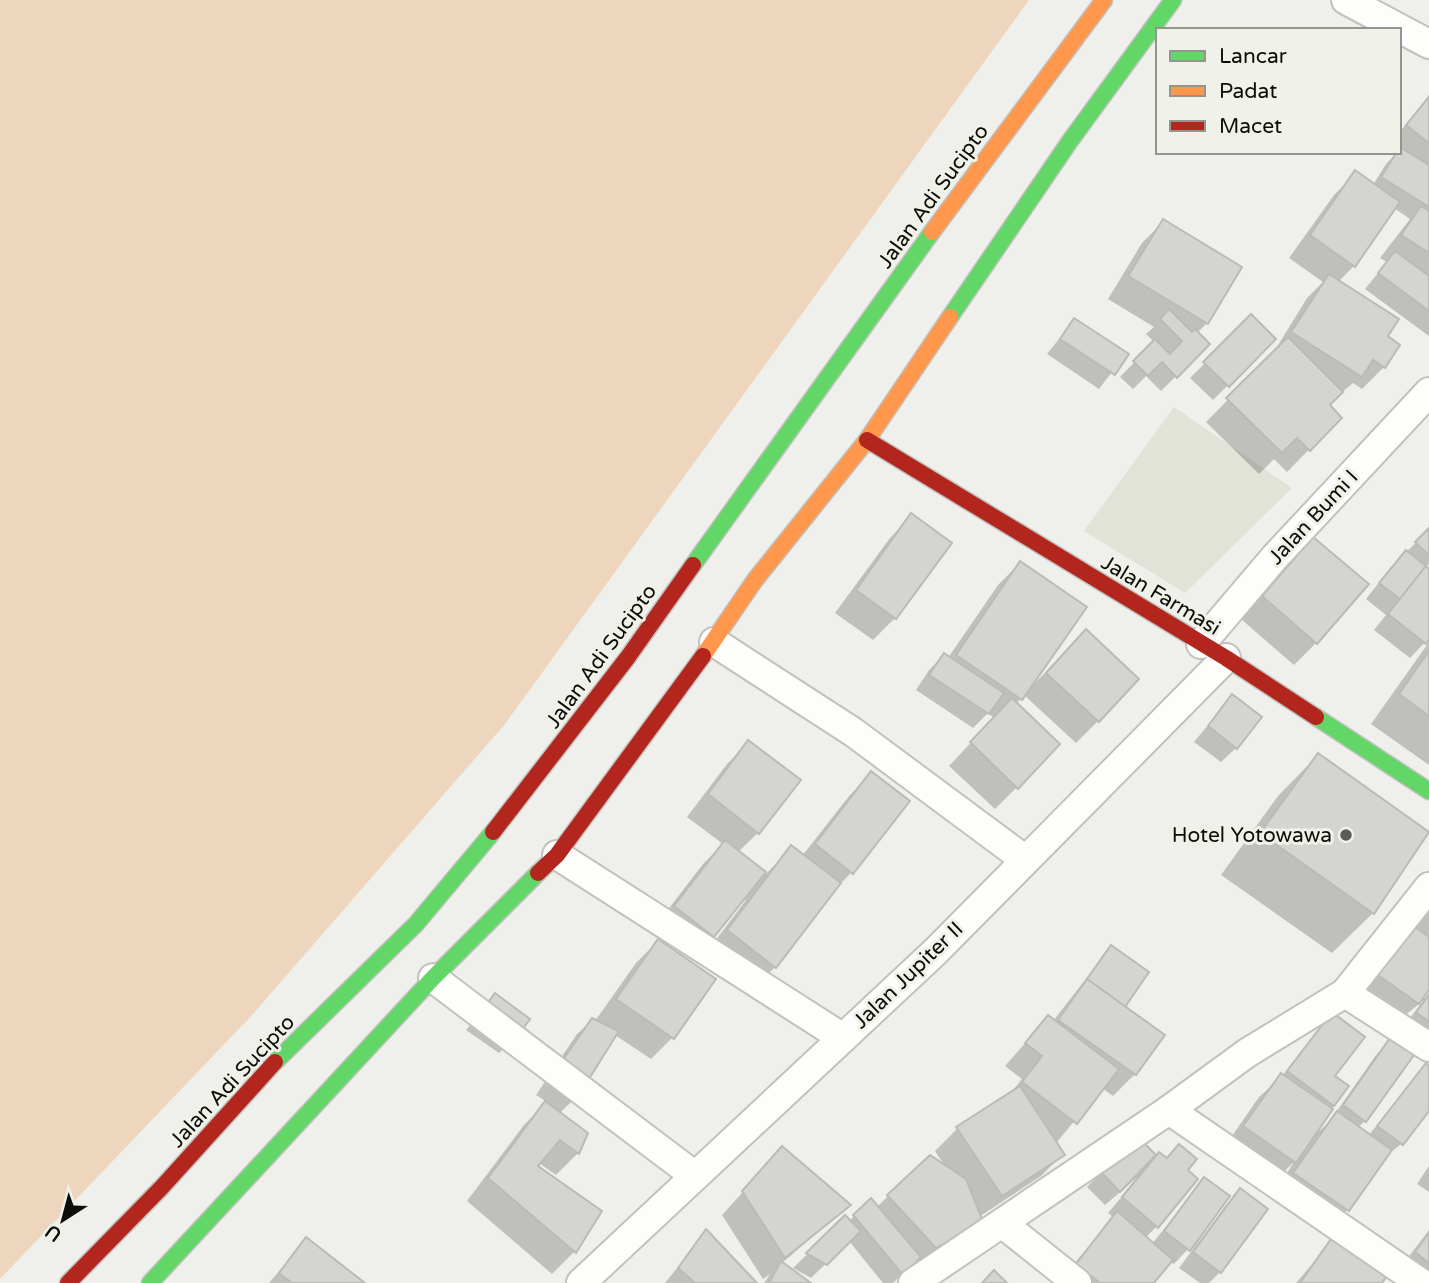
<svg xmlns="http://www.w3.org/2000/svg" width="1429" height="1283" font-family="'Varela Round',sans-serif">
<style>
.built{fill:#e1e2d8}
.green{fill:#eed5bd}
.shadow{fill:#0003}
.building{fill:#d4d5d1;stroke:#babbb8;stroke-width:2}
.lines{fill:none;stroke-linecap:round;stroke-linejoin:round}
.street-casing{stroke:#c1c1be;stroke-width:32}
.fast-casing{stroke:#c1c1be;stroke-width:19}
.slow-casing{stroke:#c1c1be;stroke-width:19}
.jam-casing{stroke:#c1c1be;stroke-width:19}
.street{stroke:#fdfdfc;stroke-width:28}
.fast{stroke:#63d668;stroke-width:16}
.slow{stroke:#ff974d;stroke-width:16}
.jam{stroke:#b3261e;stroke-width:16}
.poi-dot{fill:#5b5b58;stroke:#f0f1e9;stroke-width:2.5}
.labels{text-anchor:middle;stroke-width:6;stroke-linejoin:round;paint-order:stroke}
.street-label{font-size:21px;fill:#0c0c09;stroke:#f0f1e9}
.poi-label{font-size:21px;fill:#0c0c09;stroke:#f0f1e9;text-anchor:end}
</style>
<rect width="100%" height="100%" fill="#efefeb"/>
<path class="built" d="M1174,407L1292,488L1185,593L1084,531Z"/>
<path class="green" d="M0,0H1029L505,724L253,1014L0,1279Z"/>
<g class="shadow">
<path d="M1429,95V163L1426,165L1429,167V336L1365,289L1387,262L1380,258L1410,219L1394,208L1354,266L1338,282L1386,337L1384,367L1362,389L1353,383L1327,405L1340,418L1287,472L1274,459L1259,474L1206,422L1272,355L1307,298L1323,282L1289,258L1334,195L1356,173L1373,185L1386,164L1402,148L1399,133Z"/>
<path d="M1164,221L1207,323L1197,333L1208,344L1161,391L1146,376L1133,389L1120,377L1154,342L1146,334L1154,327L1108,299L1142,243Z"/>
<path d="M1251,317L1274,339L1213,400L1190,378Z"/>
<path d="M1074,320L1126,354L1099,389L1047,354Z"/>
<path d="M912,516L949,543L895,618L873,640L835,613L890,538Z"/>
<path d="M1429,530V564L1425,567L1429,571V638L1410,658L1374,630L1386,615L1366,599L1391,567Z"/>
<path d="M1313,540L1316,643L1294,665L1241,619Z"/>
<path d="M1020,563L1027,691L1086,631L1098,721L1076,743L1024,695L1016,704L1017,787L995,809L949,766L994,718L988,713L973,728L916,690L929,670L944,655L948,658L998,585Z"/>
<path d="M1429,642V765L1371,724Z"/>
<path d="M1232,696L1236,748L1221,762L1194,742Z"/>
<path d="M749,742L758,833L738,852L766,874L791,848L802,856L850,795L872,773L852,872L833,891L775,967L753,989L706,953L746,900L743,898L691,958L653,929L703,864L723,844L687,817L727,764Z"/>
<path d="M1318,755L1429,834L1373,913L1332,953L1221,875L1278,796Z"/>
<path d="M1429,906V987L1422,997L1424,999L1429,993V1047L1403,1027L1424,1000L1403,1017L1362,988Z"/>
<path d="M658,941L673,1037L651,1059L615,1035L576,1097L559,1114L578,1153L556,1175L539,1163L536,1167L599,1212L574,1252L552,1274L467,1201L524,1125L547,1102L536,1095L577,1034L592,1020L595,1021L636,963Z"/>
<path d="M1111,947L1135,1074L1113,1096L1102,1088L1056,1143L1063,1154L1041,1176L979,1217L981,1221L913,1269L910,1266L893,1283H883L849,1241L811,1278L793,1268L845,1218L849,1221L871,1200L877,1207L888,1196L947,1169L935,1151L957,1129L1009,1095L1022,1079L1005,1066L1048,1017L1053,1021Z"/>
<path d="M495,995L513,1039L499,1053L466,1030Z"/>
<path d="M1332,1014L1333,1076L1346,1087L1314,1136L1330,1121L1376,1055L1391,1041L1365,1121L1357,1128L1368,1136L1426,1066L1429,1068V1108L1401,1144L1385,1157L1347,1210L1325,1232L1273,1195L1294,1162L1272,1183L1223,1149L1259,1097L1282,1076Z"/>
<path d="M1136,1138L1156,1158L1185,1170L1157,1226L1145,1238L1152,1244L1204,1179L1188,1249L1174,1264L1170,1261L1152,1283H1058L1113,1217L1108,1213L1140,1175L1105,1205L1087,1187Z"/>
<path d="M782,1149L849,1205L781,1264L808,1283H764L770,1274L763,1279L722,1215Z"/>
<path d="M1429,1166V1192L1417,1184Z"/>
<path d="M1240,1190L1266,1209L1220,1272L1209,1283H1200L1179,1268L1226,1205Z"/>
<path d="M1429,1230V1283L1401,1267Z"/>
<path d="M706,1232L754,1283H665Z"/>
<path d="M306,1240L362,1283H269Z"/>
<path d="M1331,1242L1380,1283H1296Z"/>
</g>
<g class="building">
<path d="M1429,97V143L1406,125Z"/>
<path d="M1400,147L1429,165V207L1381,177Z"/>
<path d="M1355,170L1400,202L1355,267L1310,235Z"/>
<path d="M1421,206L1429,211V253L1401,235Z"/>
<path d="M1163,219L1242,267L1208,324L1128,276Z"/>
<path d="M1395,251L1429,276V311L1378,273Z"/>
<path d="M1329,274L1399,319L1388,336L1400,345L1385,368L1373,360L1362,377L1291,332Z"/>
<path d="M1169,309L1192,332L1195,329L1210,344L1177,378L1162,362L1148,376L1133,361L1155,339L1170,354L1182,341L1160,319Z"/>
<path d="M1251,314L1276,339L1229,387L1203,362Z"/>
<path d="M1074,318L1129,354L1115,375L1060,339Z"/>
<path d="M1288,337L1343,392L1330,405L1342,418L1310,451L1297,438L1282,453L1226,398Z"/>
<path d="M911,513L952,543L896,619L856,590Z"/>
<path d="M1429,528V555L1415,542Z"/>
<path d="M1313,537L1369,584L1317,644L1262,596Z"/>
<path d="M1406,550L1426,566L1400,599L1379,583Z"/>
<path d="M1020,561L1087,607L1022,700L956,655Z"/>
<path d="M1426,566L1429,569V640L1426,644L1388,614Z"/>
<path d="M1086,629L1139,679L1099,722L1046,673Z"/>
<path d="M1429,651V716L1399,694Z"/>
<path d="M944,653L1004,693L989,714L929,675Z"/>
<path d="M1232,694L1262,717L1237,749L1208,726Z"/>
<path d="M1012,698L1060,744L1018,789L970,742Z"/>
<path d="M748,740L801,780L759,834L708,794Z"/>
<path d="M1318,753L1429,832L1374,914L1260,833Z"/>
<path d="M871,771L910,801L853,874L815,844Z"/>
<path d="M725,840L766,872L714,937L674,906Z"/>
<path d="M791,845L841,883L776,968L727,930Z"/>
<path d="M1410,923L1429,937V990L1419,1004L1375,973Z"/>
<path d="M658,939L716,979L674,1039L616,999Z"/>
<path d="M1111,945L1149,972L1125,1007L1087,979Z"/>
<path d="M1087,979L1165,1035L1136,1075L1058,1020Z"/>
<path d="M495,993L530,1019L515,1040L479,1014Z"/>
<path d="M1429,995V1022L1416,1012Z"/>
<path d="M1332,1012L1365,1037L1335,1076L1349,1086L1334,1106L1287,1071Z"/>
<path d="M1048,1015L1119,1069L1077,1124L1022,1082L1042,1056L1025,1043Z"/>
<path d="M592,1018L619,1031L577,1098L549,1080Z"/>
<path d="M1390,1038L1414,1055L1366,1122L1343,1105Z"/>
<path d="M1426,1063L1429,1066V1111L1403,1145L1377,1126Z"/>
<path d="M1281,1073L1333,1109L1296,1163L1243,1126Z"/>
<path d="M1020,1086L1065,1155L1002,1196L956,1127Z"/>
<path d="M545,1101L588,1133L579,1154L560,1140L538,1166L602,1211L576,1253L488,1178Z"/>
<path d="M1337,1111L1392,1150L1349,1211L1293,1173Z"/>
<path d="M1136,1135L1156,1155L1120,1192L1100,1171Z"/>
<path d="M1179,1144L1197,1159L1188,1170L1198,1179L1158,1228L1122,1197L1159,1152L1167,1158Z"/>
<path d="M782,1146L851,1205L785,1258L742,1191Z"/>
<path d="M930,1155L966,1179L983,1222L936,1248L887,1195Z"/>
<path d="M1204,1177L1230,1196L1190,1251L1164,1231Z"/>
<path d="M1240,1188L1268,1209L1221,1273L1193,1252Z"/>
<path d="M871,1198L921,1257L903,1275L853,1215Z"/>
<path d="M1117,1211L1173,1260L1154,1283H1100L1076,1264Z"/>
<path d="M845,1215L861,1231L827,1265L806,1253Z"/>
<path d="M706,1229L757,1283H695L678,1268Z"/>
<path d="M1429,1233V1263L1415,1252Z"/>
<path d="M306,1237L365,1283H292L279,1273Z"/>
<path d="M1331,1239L1386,1277L1382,1283H1300Z"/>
<path d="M781,1261L811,1283H769Z"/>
<path d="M994,1270L1007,1283H982Z"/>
</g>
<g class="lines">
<defs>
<g id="street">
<path d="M1346,0L1429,44"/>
<path d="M714,642L853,732L1024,859"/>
<path d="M1201,644L1274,558L1429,392"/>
<path d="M557,855L843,1038"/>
<path d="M433,978L695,1176"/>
<path d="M1345,993L1429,887"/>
<path d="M1169,1110L1421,1283"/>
<path d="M1003,1224L1077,1283"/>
<path d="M581,1283L936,951L1226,658"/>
<path d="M913,1283L1169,1110L1247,1053L1345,993L1429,1047"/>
</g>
<g id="fast">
<path d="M950,317L1070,141L1173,0"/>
<path d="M693,565L932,232"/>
<path d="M1316,717L1429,791"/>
<path d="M275,1062L416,924L493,832"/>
<path d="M150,1283L433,978L538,873"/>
</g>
<g id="slow">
<path d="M932,232L1104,0"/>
<path d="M703,656L755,580L867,440L950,317"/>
</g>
<g id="jam">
<path d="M867,440L1226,658L1316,717"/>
<path d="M493,832L628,657L693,565"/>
<path d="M538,873L557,855L703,656"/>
<path d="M68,1283L162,1187L275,1062"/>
</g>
</defs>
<use href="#street" class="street-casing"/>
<use href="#fast" class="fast-casing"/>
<use href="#slow" class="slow-casing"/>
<use href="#jam" class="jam-casing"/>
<use href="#street" class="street"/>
<use href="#fast" class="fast"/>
<use href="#slow" class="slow"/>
<use href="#jam" class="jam"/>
</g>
<circle class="poi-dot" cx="1346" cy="835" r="7"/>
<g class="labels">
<g class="street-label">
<text transform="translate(933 196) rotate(-54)" y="7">Jalan Adi Sucipto</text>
<text transform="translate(1313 517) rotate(-47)" y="7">Jalan Bumi I</text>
<text transform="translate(1161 595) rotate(31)" y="7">Jalan Farmasi</text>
<text transform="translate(601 656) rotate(-54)" y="7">Jalan Adi Sucipto</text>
<text transform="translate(908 975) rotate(-44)" y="7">Jalan Jupiter II</text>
<text transform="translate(232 1081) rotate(-47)" y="7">Jalan Adi Sucipto</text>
</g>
<g class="poi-label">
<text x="1332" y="842">Hotel Yotowawa</text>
</g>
</g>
<rect x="1156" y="28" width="245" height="126" fill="#f0f1e9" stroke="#95958f" stroke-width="2"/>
<rect x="1170" y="51" width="35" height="10" fill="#63d668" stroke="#95958f" stroke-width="2"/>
<text x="1219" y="63" font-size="21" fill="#0c0c09">Lancar</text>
<rect x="1170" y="86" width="35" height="10" fill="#ff974d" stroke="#95958f" stroke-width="2"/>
<text x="1219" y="98" font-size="21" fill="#0c0c09">Padat</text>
<rect x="1170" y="121" width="35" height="10" fill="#b3261e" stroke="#95958f" stroke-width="2"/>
<text x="1219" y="133" font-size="21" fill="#0c0c09">Macet</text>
<g transform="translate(63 1220) rotate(216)" stroke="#f0f1e9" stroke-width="5" paint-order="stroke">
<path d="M0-5L12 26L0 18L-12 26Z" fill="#0c0c09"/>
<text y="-10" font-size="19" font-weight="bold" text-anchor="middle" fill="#0c0c09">U</text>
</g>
</svg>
